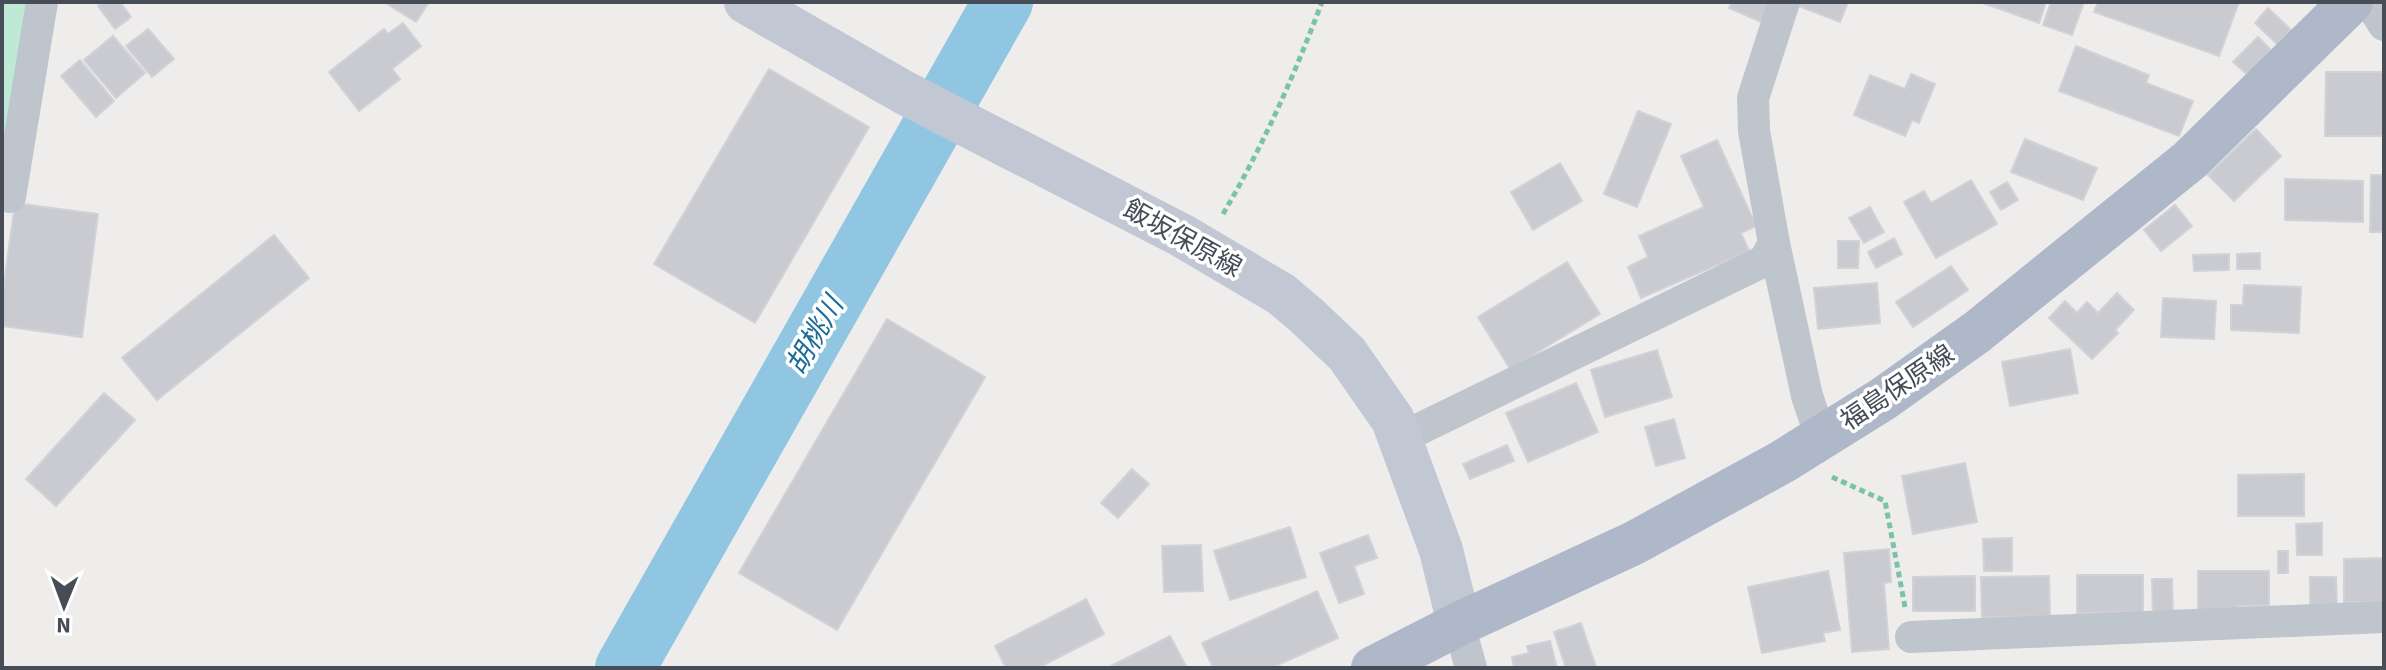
<svg xmlns="http://www.w3.org/2000/svg" width="2386" height="670" font-family="'Source Sans 3','Noto Sans JP',sans-serif">
<style>
.green{fill:#bee9d4}
.lines{fill:none;stroke-linecap:round;stroke-linejoin:round}
.river{stroke:#90c6e1;stroke-width:60}
.building{fill:#cacbd1;stroke:#d1d2d7;stroke-width:2}
.path{stroke:#7ac3a9;stroke-width:5;stroke-dasharray:6 4;stroke-linecap:butt}
.street{stroke:#bfc5cd;stroke-width:32}
.secondary{stroke:#c1c7d3;stroke-width:44}
.primary{stroke:#afb8c9;stroke-width:44}
.labels{text-anchor:middle;stroke-width:7;stroke-linejoin:round;paint-order:stroke}
.street-label{font-size:26px;fill:#474d57;stroke:#fff}
.water-label{font-size:28px;font-style:italic;fill:#1b6c96;stroke:#fff}
</style>
<rect width="100%" height="100%" fill="#efedec"/>
<path class="green" d="M2,2H26L2,159Z"/>
<g class="lines">
<path class="river" d="M625,668L1003,2"/>
</g>
<g class="building">
<path d="M103,2H120L131,17L115,29L98,6Z"/>
<path d="M384,2H429L416,22Z"/>
<path d="M1732,2H1770L1761,22L1729,8Z"/>
<path d="M1799,2H1848L1840,22L1798,6Z"/>
<path d="M1980,2H2046L2039,23Z"/>
<path d="M2051,2H2084L2072,35L2043,25Z"/>
<path d="M2098,2H2239L2219,56L2094,12Z"/>
<path d="M2268,8L2291,30L2277,44L2255,23Z"/>
<path d="M403,23L421,46L392,69L400,79L359,111L329,72L384,29L388,34Z"/>
<path d="M148,29L174,59L152,77L126,46Z"/>
<path d="M113,36L145,73L116,98L84,60Z"/>
<path d="M2258,37L2271,50L2248,75L2233,62Z"/>
<path d="M2076,46L2149,75L2146,83L2193,101L2179,136L2059,91Z"/>
<path d="M80,60L114,101L96,117L61,76Z"/>
<path d="M769,69L869,127L755,323L654,264Z"/>
<path d="M2326,72H2384V136H2325Z"/>
<path d="M1911,74L1935,84L1919,123L1912,120L1905,136L1854,115L1870,75L1905,89Z"/>
<path d="M1638,111L1671,124L1637,207L1604,194Z"/>
<path d="M2256,129L2281,156L2234,201L2208,175Z"/>
<path d="M2025,139L2097,168L2083,200L2011,172Z"/>
<path d="M1717,140L1756,226L1741,233L1749,251L1641,298L1628,267L1648,257L1639,236L1704,207L1681,156Z"/>
<path d="M1560,163L1582,201L1533,230L1511,192Z"/>
<path d="M2371,175H2384V232H2370Z"/>
<path d="M2285,179L2363,181V222L2285,220Z"/>
<path d="M1971,180L1997,224L1936,258L1904,202L1924,191L1931,203Z"/>
<path d="M2007,182L2018,200L2001,210L1990,192Z"/>
<path d="M15,203L98,214L82,337L2,326V299Z"/>
<path d="M2175,205L2192,226L2161,251L2144,230Z"/>
<path d="M1870,207L1884,232L1864,243L1849,218Z"/>
<path d="M274,235L309,278L157,400L122,358Z"/>
<path d="M1894,238L1902,254L1876,268L1868,252Z"/>
<path d="M1838,241H1859L1858,268H1838Z"/>
<path d="M2260,253V269H2237V254Z"/>
<path d="M2229,254V270L2194,271L2193,255Z"/>
<path d="M1567,262L1600,314L1510,369L1478,317Z"/>
<path d="M1951,266L1968,290L1913,327L1896,302Z"/>
<path d="M1877,283L1880,323L1818,329L1814,288Z"/>
<path d="M2244,285L2301,287L2299,333L2231,330V305H2243Z"/>
<path d="M2117,293L2134,310L2115,330L2118,333L2092,359L2049,318L2065,301L2077,313L2087,302L2098,313Z"/>
<path d="M2163,298L2216,301L2214,339L2161,337Z"/>
<path d="M887,319L985,377L837,630L739,573Z"/>
<path d="M2070,349L2078,393L2010,406L2002,362Z"/>
<path d="M1657,350L1672,397L1605,417L1591,370Z"/>
<path d="M1576,383L1598,432L1528,462L1506,413Z"/>
<path d="M104,393L135,420L56,506L26,479Z"/>
<path d="M1674,419L1685,458L1656,466L1645,427Z"/>
<path d="M1507,445L1514,461L1470,479L1463,464Z"/>
<path d="M1965,463L1977,522L1913,534L1902,476Z"/>
<path d="M1132,469L1149,484L1118,518L1101,503Z"/>
<path d="M2304,474V516H2238V475Z"/>
<path d="M2322,523V555H2297L2296,524Z"/>
<path d="M1290,527L1306,577L1230,600L1214,551Z"/>
<path d="M1368,535L1377,558L1354,566L1364,594L1339,603L1320,553Z"/>
<path d="M2012,538V571H1984L1983,539Z"/>
<path d="M1201,545L1203,591L1164,592L1162,546Z"/>
<path d="M1889,549L1891,582L1884,583L1889,649L1852,652L1844,553Z"/>
<rect x="2278" y="551" width="10" height="22"/>
<path d="M2384,558V602H2344V559Z"/>
<path d="M1828,571L1840,630L1823,633L1825,641L1762,653L1748,587Z"/>
<path d="M2198,571H2269V605L2238,606V613H2198Z"/>
<path d="M2077,575H2143V612L2077,613Z"/>
<path d="M1975,576V611H1913V577Z"/>
<path d="M2049,576L2050,616L1982,617L1981,577Z"/>
<path d="M2310,577H2336L2337,605H2310Z"/>
<path d="M2152,579H2172L2173,619H2153Z"/>
<path d="M1317,591L1338,638L1271,668H1213L1202,643Z"/>
<path d="M1086,599L1104,634L1038,668H1006L995,646Z"/>
<path d="M1581,623L1596,667L1566,668L1554,632Z"/>
<path d="M1170,636L1187,668H1107Z"/>
<path d="M1550,641L1557,668H1514L1512,657L1529,653L1527,646Z"/>
</g>
<g class="lines">
<g class="path">
<path d="M1223,214C1263,146 1294,76 1322,2"/>
<path d="M1832,477L1885,501L1905,607"/>
</g>
<g class="street">
<path d="M2369,2L2384,25"/>
<path d="M10,197L42,2"/>
<path d="M1774,243L1807,396L1821,437"/>
<path d="M1401,438L1764,261L1774,243L1754,131L1753,98L1784,2"/>
<path d="M1459,624L1471,668"/>
<path d="M1911,637L2384,617"/>
</g>
<path class="secondary" d="M746,2L905,93L1181,235L1281,294L1307,316L1347,354L1393,420L1441,550L1459,624"/>
<path class="primary" d="M1373,668L1459,624L1634,543L1782,462L1883,399L1977,332L2190,160L2351,2"/>
</g>
<g class="labels">
<g class="street-label">
<text transform="translate(1183 238) rotate(29)" y="9">飯坂保原線</text>
<text transform="translate(1897 387) rotate(-34)" y="9">福島保原線</text>
</g>
<g class="water-label">
<text transform="translate(814 335) rotate(-60)" y="10">胡桃川</text>
</g>
</g>
<rect width="2386" height="670" fill="none" stroke="#474d57" stroke-width="8"/>
<g transform="translate(64 606) rotate(181)" stroke="#ffffff" stroke-width="6" paint-order="stroke">
<path d="M0-6L14 30L0 20L-14 30Z" fill="#474d57"/>
<text y="-12" font-size="22" font-weight="bold" text-anchor="middle" fill="#474d57">N</text>
</g>
</svg>
